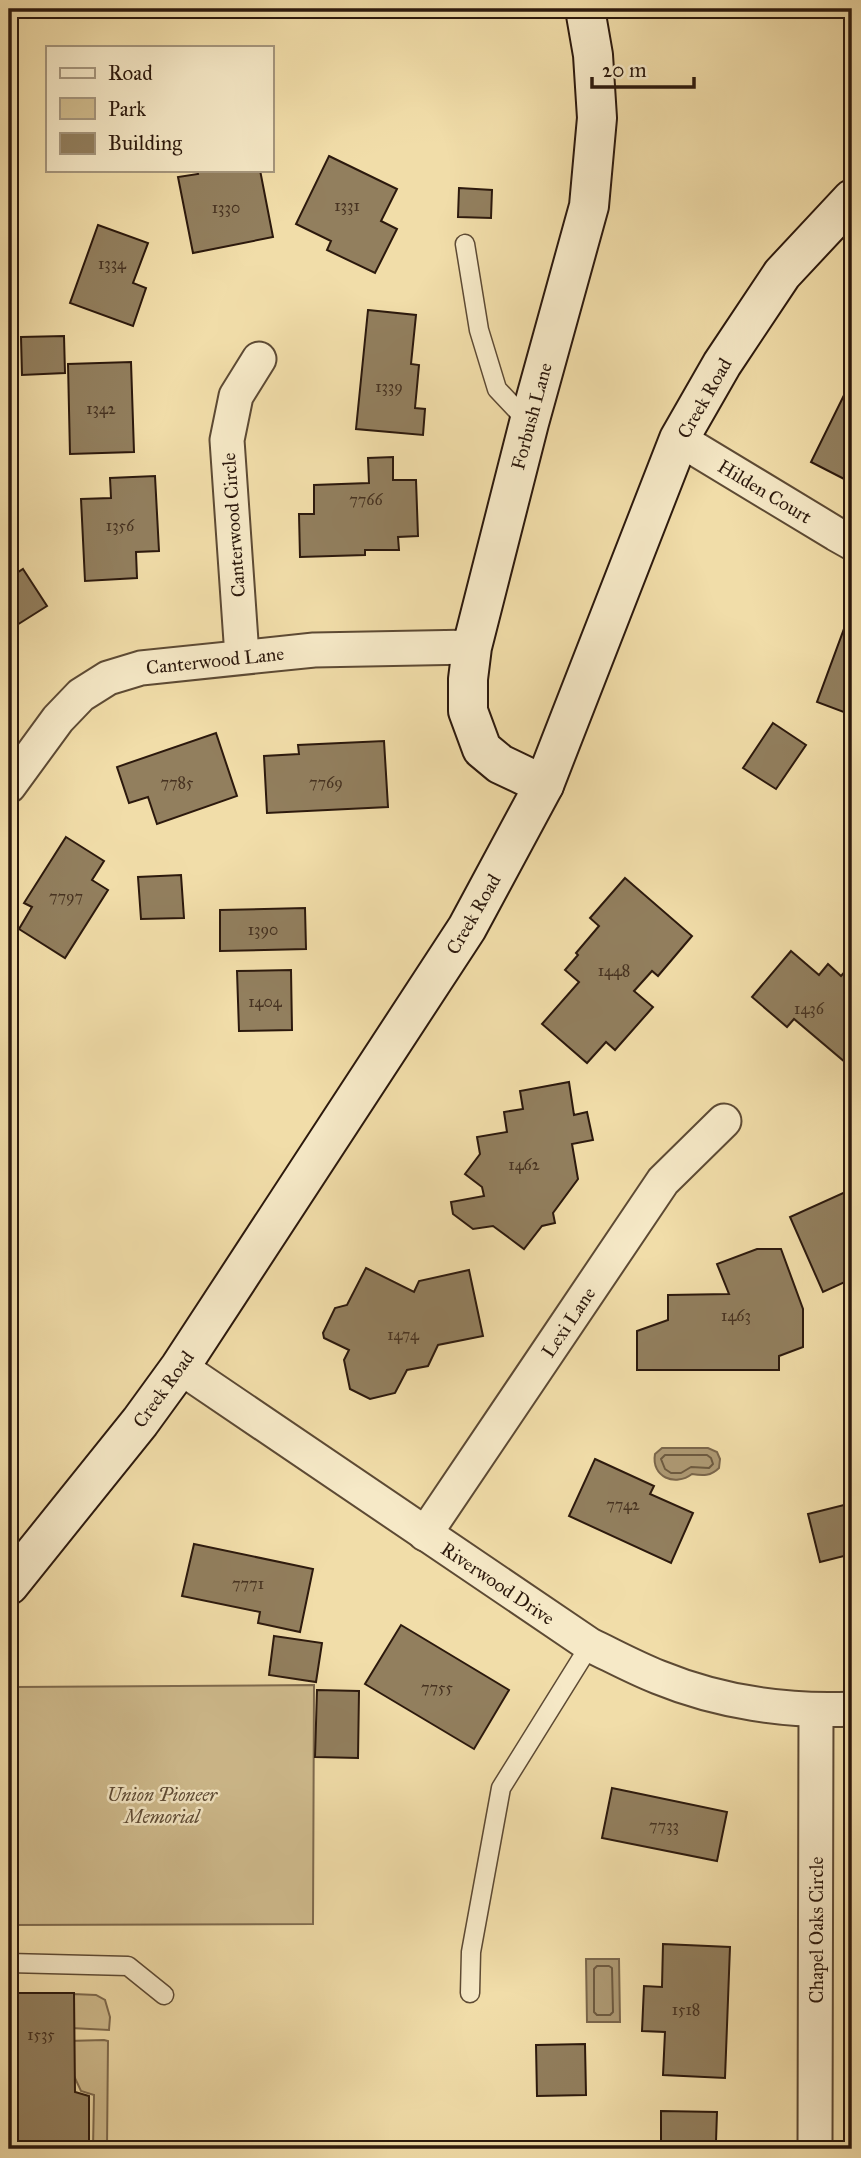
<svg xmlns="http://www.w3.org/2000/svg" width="861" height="2158" font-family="'IM FELL Great Primer',serif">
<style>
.green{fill:#d0bc8e;stroke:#7e6a4e;stroke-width:2}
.water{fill:#ae9a74;stroke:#7a664b;stroke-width:2}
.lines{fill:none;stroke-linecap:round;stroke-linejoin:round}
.shore{stroke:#6d5a40;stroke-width:2}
.building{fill:#927f5e;stroke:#2c190d;stroke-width:2}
.lane-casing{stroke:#5d4a34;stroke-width:21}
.street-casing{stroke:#5d4a34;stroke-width:37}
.secondary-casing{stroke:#2c190d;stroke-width:42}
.lane{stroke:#f6e9c7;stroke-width:18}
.street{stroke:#f6e9c7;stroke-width:33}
.secondary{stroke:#f6e9c7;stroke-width:38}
.labels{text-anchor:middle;stroke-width:5;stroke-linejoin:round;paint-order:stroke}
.number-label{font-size:16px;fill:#463221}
.street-label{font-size:19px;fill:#2c190d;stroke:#f6e9c7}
.park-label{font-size:19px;font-style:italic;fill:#5d4a34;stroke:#f6e9c7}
</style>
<rect width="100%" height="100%" fill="#f1dda9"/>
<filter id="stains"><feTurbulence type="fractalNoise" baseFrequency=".00286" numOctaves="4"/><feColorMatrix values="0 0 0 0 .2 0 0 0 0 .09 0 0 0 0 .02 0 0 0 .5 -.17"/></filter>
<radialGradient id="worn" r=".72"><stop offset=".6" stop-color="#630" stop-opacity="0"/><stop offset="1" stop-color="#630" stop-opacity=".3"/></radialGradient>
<g class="green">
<path d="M314,1685L313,1924L9,1925V1702L15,1687Z"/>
<path d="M73,1994L96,1995L105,2000L110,2017L109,2030L71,2028Z"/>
<path d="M104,2040L108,2041L107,2149H93L94,2095L81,2091L74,2076L68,2041Z"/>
</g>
<g class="water">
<path d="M662,1448H708L717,1452L720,1459L719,1468C711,1476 703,1476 692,1474C675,1487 651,1477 655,1454Z"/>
<path d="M586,1959H619L620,2022H587Z"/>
</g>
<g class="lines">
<g class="shore">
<path d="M665,1455H707L711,1458L713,1464L709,1468L691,1467L681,1473H671L665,1469L661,1459Z"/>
<path d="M597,1966H609L612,1968L613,2012L610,2015H597L594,2012V1969Z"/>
</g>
</g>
<g class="building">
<path d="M329,156L397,189L381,221L397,229L375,273L327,250L331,241L296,224Z"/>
<path d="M197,170H260L273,237L193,253L178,177L198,174Z"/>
<path d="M459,188L492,190L491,218L458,217Z"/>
<path d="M98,225L148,243L133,283L146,288L133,326L70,303Z"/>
<path d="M368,310L416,315L411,364L419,365L415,408L425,409L423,435L356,429Z"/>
<path d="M64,336L65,373L22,375L21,337Z"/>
<path d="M131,362L134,452L70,454L68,364Z"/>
<path d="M852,379V483L811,462Z"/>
<path d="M393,457V480H416L418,536L398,537L399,550H365V555L300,557L299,514H314V485L369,483L368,458Z"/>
<path d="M155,476L159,551L136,552L137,578L85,581L81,499L111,498L110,478Z"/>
<path d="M23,569L47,606L9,630V578Z"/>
<path d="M848,618L852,620V706L849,714L817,702Z"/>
<path d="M773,723L806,745L776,789L743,768Z"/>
<path d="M216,733L237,796L157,824L148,797L129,803L117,767Z"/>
<path d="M384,741L388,807L267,813L264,756L299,754L298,745Z"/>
<path d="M66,837L104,861L92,880L108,890L65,958L19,929L32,907L24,903Z"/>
<path d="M181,875L184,918L141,919L138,877Z"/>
<path d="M625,878L692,936L658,976L652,971L634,991L653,1007L615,1050L606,1042L587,1063L542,1024L579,982L565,970L578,955L576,953L599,926L590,918Z"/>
<path d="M305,908L306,949L220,951V910Z"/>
<path d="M791,951L819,975L828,964L841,976L850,966L852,968V1068L794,1019L787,1027L752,997Z"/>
<path d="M291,970L292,1030L239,1031L237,971Z"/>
<path d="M569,1082L574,1115L587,1112L593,1140L572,1144L578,1179L553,1213L555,1223L542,1226L524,1249L493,1226L473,1229L453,1214L451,1202L484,1196L482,1187L465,1174L480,1154L477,1137L507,1132L504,1112L523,1109L520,1091Z"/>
<path d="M852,1189V1288L849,1280L823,1292L790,1217Z"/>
<path d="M757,1249H781L803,1309V1347L779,1356V1370H637V1331L668,1320V1295L729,1294L717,1264Z"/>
<path d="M366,1268L414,1292L419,1281L469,1270L483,1336L438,1345L428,1366L407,1370L395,1393L370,1399L350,1389L344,1360L349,1350L324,1338L323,1333L335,1308L347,1305Z"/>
<path d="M595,1459L654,1486L650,1494L693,1513L671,1563L569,1516Z"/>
<path d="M852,1503V1554L820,1562L808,1514Z"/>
<path d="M194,1544L313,1569L300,1632L258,1623L260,1612L182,1596Z"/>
<path d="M401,1625L509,1690L474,1749L365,1684Z"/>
<path d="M274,1636L322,1643L316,1682L269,1675Z"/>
<path d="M317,1690L359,1691L358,1758L315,1757Z"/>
<path d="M612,1788L727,1812L717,1861L602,1838Z"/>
<path d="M663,1944L730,1947L725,2078L663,2075L665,2032L642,2031L644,1986L662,1987Z"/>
<path d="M9,1993H74L75,2092L89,2096V2149H9Z"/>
<path d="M585,2044L586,2095L537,2096L536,2045Z"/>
<path d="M661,2111L717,2112L716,2142H725L724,2149H661Z"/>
</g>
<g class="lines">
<defs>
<g id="lane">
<path d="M465,244L479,330L497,389L529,423"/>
<path d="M9,1963L128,1966L164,1995"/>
<path d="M470,1993L471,1952L501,1788L590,1645"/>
</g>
<g id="street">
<path d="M679,439L836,534L852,543"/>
<path d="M242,656L227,440L236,396L259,359"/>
<path d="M9,786L58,719L81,695L108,678L141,668L314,650L472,647"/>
<path d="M180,1367L590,1645C613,1656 635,1668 658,1677C719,1702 787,1712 852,1709"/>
<path d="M425,1534L663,1181L724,1121"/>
<path d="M815,2149L816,1711"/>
</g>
<g id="secondary">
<path d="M544,785L500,764L482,749L468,711V679L472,647L529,423L589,206L597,118L593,55L585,9"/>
<path d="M9,1585L140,1422L180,1367L467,928L544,785L679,439L722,364L782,274L852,199"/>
</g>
</defs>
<use href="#lane" class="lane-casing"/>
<use href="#street" class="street-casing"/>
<use href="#secondary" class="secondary-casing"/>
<use href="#lane" class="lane"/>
<use href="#street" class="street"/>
<use href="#secondary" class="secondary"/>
</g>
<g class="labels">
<g class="number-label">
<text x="347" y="211">1331</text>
<text x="226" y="213">1330</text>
<text x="112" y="269">1334</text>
<text x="389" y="392">1339</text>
<text x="101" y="414">1342</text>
<text x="366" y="505">7766</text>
<text x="120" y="531">1356</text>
<text x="177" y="788">7785</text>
<text x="326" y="788">7769</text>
<text x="66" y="902">7797</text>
<text x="263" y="935">1390</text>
<text x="614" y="976">1448</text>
<text x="265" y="1007">1404</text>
<text x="809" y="1014">1436</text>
<text x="524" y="1170">1462</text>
<text x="736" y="1321">1463</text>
<text x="403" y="1340">1474</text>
<text x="623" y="1510">7742</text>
<text x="248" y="1589">7771</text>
<text x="437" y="1693">7755</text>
<text x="664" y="1831">7733</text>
<text x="686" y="2015">1518</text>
<text x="41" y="2040">1535</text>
</g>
<g class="street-label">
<text transform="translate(704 398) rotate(-60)" y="7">Creek Road</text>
<text transform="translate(531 416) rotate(-75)" y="7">Forbush Lane</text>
<text transform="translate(765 491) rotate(31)" y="7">Hilden Court</text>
<text transform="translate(233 525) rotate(-94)" y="7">Canterwood Circle</text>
<text transform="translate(215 660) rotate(-6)" y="7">Canterwood Lane</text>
<text transform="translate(473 914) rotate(-60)" y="7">Creek Road</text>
<text transform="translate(568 1322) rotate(-56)" y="7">Lexi Lane</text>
<text transform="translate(163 1389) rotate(-54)" y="7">Creek Road</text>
<text transform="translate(498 1583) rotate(34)" y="7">Riverwood Drive</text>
<text transform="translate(816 1930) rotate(-90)" y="7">Chapel Oaks Circle</text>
</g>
<g class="park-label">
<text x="162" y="1801">Union Pioneer<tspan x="162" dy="22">Memorial</tspan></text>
</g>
</g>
<rect width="861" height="2158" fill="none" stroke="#f1dda9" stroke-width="35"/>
<rect x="10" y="10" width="840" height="2137" fill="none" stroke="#2c190d" stroke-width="3.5"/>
<rect x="18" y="18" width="826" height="2123" fill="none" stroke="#2c190d" stroke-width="2"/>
<rect x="46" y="46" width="228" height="126" fill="#f6e9c7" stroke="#a5967d" stroke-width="2"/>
<rect x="60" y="68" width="35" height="10" fill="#f6e9c7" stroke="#a5967d" stroke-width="2"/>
<text x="108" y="80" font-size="21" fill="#2c190d">Road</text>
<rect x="60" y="98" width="35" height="21" fill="#d0bc8e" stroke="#a5967d" stroke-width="2"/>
<text x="108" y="116" font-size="21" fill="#2c190d">Park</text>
<rect x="60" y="133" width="35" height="21" fill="#927f5e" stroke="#a5967d" stroke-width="2"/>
<text x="108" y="150" font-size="21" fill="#2c190d">Building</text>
<path d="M592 77v10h102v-10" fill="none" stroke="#2c190d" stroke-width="3.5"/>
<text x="602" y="77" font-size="21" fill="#2c190d" stroke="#f6e9c7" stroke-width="5" paint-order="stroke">20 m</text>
<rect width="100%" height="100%" filter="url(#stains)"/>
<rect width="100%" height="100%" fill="url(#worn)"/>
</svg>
